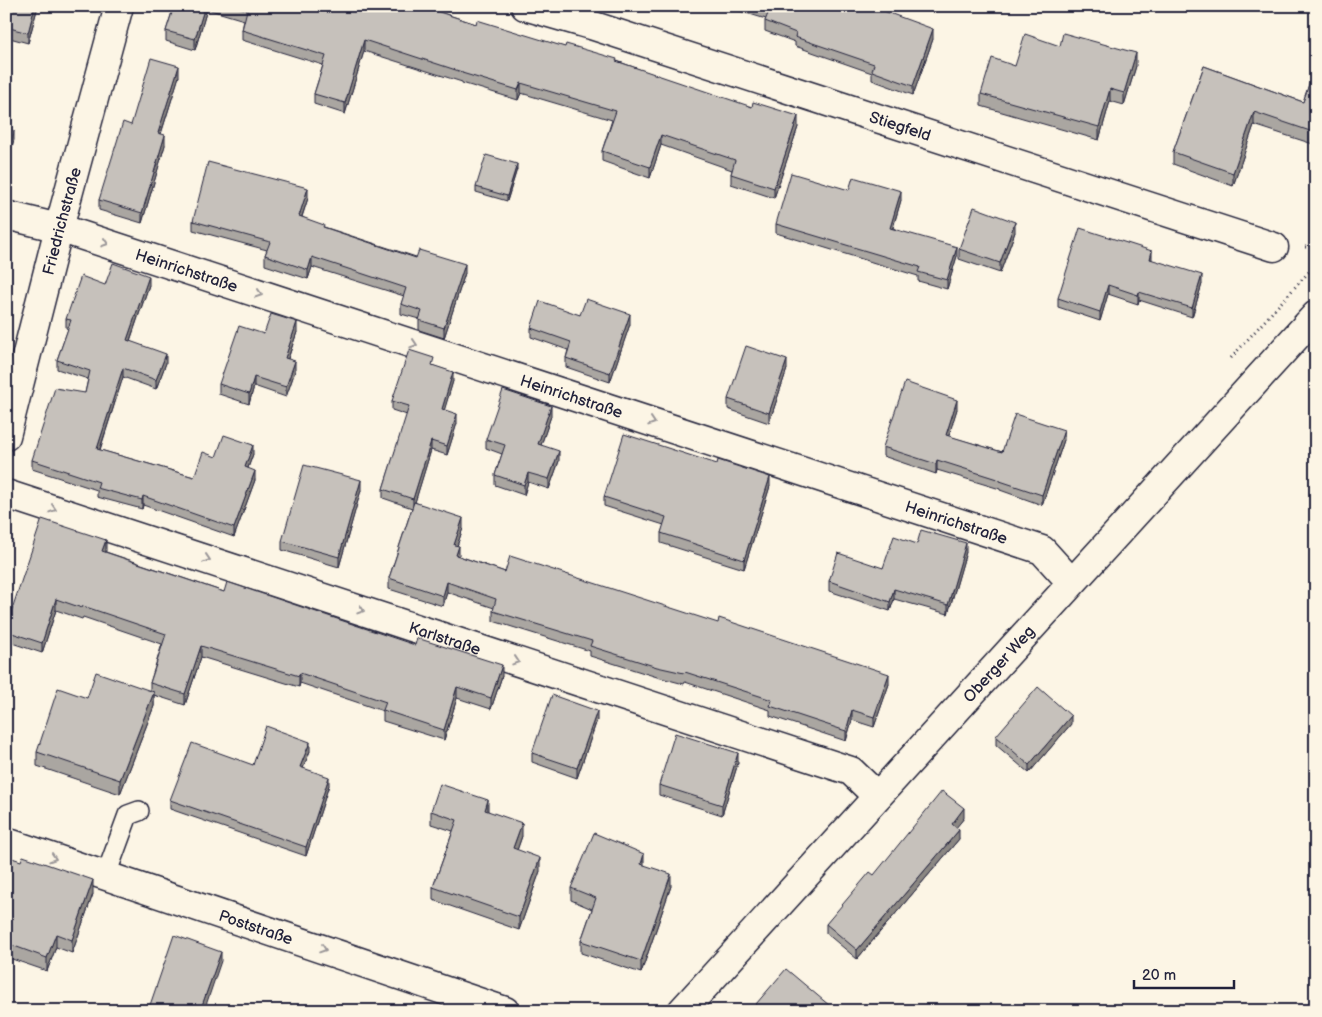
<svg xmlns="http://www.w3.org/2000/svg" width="1322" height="1017" font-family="'Balsamiq Sans',sans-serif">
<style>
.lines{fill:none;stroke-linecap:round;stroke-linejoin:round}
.lane-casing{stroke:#22223b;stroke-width:22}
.street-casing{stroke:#22223b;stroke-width:31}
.secondary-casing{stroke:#22223b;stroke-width:31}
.path{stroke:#22223b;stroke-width:3;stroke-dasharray:1 4;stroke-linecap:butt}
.lane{stroke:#fcf5e5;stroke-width:19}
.street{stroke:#fcf5e5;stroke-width:28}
.secondary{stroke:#fcf5e5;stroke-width:28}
.wall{fill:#aaa6a1;stroke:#22223b}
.shaded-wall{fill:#8b8783;stroke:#22223b}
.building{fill:#c6c1bb;stroke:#22223b}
.oneway{stroke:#9a9698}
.labels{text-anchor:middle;stroke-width:5;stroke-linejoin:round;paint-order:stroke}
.street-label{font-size:16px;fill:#22223b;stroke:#fcf5e5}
</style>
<rect width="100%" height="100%" fill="#fcf5e5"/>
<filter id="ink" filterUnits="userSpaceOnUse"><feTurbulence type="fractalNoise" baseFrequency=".02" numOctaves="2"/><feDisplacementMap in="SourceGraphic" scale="10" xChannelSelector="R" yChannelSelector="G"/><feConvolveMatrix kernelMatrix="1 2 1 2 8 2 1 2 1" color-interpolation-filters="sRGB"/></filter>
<g filter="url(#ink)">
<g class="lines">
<defs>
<path id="lane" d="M106,875L128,815L139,811"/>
<g id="street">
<path id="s1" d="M525,6L591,25L1274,247"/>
<path id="s2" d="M6,215L59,228L1042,550L1071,582"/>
<path id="s3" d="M6,436L59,228L119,6"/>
<path id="s4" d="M6,494L851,771L877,796"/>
<path id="s5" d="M6,842L505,1011"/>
</g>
<g id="secondary">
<path id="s6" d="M682,1011L1316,315"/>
</g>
</defs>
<use href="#lane" class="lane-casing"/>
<use href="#street" class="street-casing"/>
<use href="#secondary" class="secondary-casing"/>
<g class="path">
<path d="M1305,247H1316"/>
<path d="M1231,358L1316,264"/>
</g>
<use href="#lane" class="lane"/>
<use href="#street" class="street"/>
<use href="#secondary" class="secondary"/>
</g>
<g class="wall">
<path d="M6,6H38L28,43L6,37Z"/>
<path d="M174,6H421L476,24L617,61L798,127L774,198L731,184V174L732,170L661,145L650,178L602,161V151L612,120L521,93L518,100L462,83V82L364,51L345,114L314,104V94L323,65L242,40V30L244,20L207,9L195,50L166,41V31Z"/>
<path d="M723,6H870L933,39L913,95L872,80V73L795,46V42L765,31V21L766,19Z"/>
<path d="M1060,46L1136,66L1124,105L1110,101L1099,140L981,106V94L1015,66Z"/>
<path d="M1316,64V145L1254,125L1233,186L1173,164V152L1204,66L1303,102Z"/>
<path d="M179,76L161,134L165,145L142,223L99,210V200L131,125Z"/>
<path d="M517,169L507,201L476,192V187Z"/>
<path d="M849,190L901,200L893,228L957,256L947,289L918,281V276L776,233V224Z"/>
<path d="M308,198L302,217L324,227L465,273L444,338L419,330V319L401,314V304L404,296L312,267L308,279L265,265V255L267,250L193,230V221Z"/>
<path d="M1015,232L1000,273L959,259V249Z"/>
<path d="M1152,260L1202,284L1192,317L1139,300L1138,304L1108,294L1100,321L1058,307V298Z"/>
<path d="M105,285H149L130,341L166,363L156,389L123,377L100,450L194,477L216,457L253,454L248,468L255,480L234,537L143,505L142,509L97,497V490L32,469V460L85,393L88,379L57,369V360L68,329L66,328V319Z"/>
<path d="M580,315L630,324L610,382L566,367V358L568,350L531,337V328Z"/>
<path d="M297,332L288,359L295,371L286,397L254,386L249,404L219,394V384L264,334Z"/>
<path d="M434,366L453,381L444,410L457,423L447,455L431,450L415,502L463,528L457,546L459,556L505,572L889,684L874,727L852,720L846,741L770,716V710L685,682L684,684L657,677L590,656V651L493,621V611L494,608L447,592L443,606L389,589V578L412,508L383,498V489L407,415L392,410V401Z"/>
<path d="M787,369L769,423L728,409V399Z"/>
<path d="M957,409L948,436L1002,452L1064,440L1042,505L1000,490V489L937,470L936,474L883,456V447Z"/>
<path d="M551,416L541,445L559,461L549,489L528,482L524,495L495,485V475L502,454L486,448V439Z"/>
<path d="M770,486L744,569L661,543V533L664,525L604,506V497Z"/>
<path d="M361,490L339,567L282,550V541Z"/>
<path d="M917,544L966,552L948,614L894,599L890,611L829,591V581L883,568Z"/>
<path d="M106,552L224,592L502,676L491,709L457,698L444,740L383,721V711L300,683L299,687L201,657L185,705L154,695V706L120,794L37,766V752L87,698L150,691V683L162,644L83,617L82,619L56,610L42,653L6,641V627Z"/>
<path d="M597,720L577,778L532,762V753Z"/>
<path d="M1071,724L1029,773L996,745V736Z"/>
<path d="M310,751L303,768L329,785L306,856L170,809V800L253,765Z"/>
<path d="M738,763L722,815L659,795V785Z"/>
<path d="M431,811H488L522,836L517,850L540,871L519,930L433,900V887L453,831L431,824Z"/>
<path d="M964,818L956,827L959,839L857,959L826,933V924L874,875Z"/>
<path d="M6,856L93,894L72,953L56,947L47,971L6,957Z"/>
<path d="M644,865L671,886L641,973L581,953V941L592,909L571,900V888Z"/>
</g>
<g class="shaded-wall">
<path d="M35,6H38L28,43V33Z"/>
<path d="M205,6H207V9L195,50V39Z"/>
<path d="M933,29V39L913,95V86Z"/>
<path d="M364,40V51L345,114V103Z"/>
<path d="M1136,53V66L1124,105V93Z"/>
<path d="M179,66V76L158,143V133Z"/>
<path d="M521,83V93L518,100V90Z"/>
<path d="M1110,89V101L1099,140V127Z"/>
<path d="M1254,112V125L1233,186V173Z"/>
<path d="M798,116V127L774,198V188Z"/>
<path d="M14,131V140L6,166V156Z"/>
<path d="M165,135V145L142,223V213Z"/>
<path d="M661,135V145L650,178V167Z"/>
<path d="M517,164V169L507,201V196Z"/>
<path d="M308,188V198L299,225V216Z"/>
<path d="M901,191V200L890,237V228Z"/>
<path d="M1015,222V232L1000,273V263Z"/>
<path d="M957,247V256L947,289V280Z"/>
<path d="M1152,251V260L1150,259Z"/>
<path d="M312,257V267L308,279V270Z"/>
<path d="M465,264V273L444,338V328Z"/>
<path d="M1202,275V284L1192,317V308Z"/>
<path d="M149,276V285L127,349V340Z"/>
<path d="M1108,285V294L1100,321V312Z"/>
<path d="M1139,292V300L1138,304V295Z"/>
<path d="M630,314V324L610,382V373Z"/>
<path d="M297,322V332L285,367V358Z"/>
<path d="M166,354V363L156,389V380Z"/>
<path d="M787,360V369L769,423V413Z"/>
<path d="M295,361V371L286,397V387Z"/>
<path d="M123,368V377L97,458V449Z"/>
<path d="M453,372V381L442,418V409Z"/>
<path d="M254,377V386L249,404V394Z"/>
<path d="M957,400V409L946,445V435Z"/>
<path d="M551,406V416L538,454V444Z"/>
<path d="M457,414V423L447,455V446Z"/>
<path d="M1064,430V440L1042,505V495Z"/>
<path d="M431,441V450L413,509V499Z"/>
<path d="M253,445V454L245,476V467Z"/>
<path d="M559,451V461L549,489V479Z"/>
<path d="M937,460V470L936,474V464Z"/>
<path d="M255,471V480L234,537V528Z"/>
<path d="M528,473V482L524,495V485Z"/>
<path d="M770,477V486L744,569V560Z"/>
<path d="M361,480V490L339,567V557Z"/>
<path d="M143,496V505L142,509V500Z"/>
<path d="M463,518V528L454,555V545Z"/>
<path d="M106,540V551L102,561V551Z"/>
<path d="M966,543V552L948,614V605Z"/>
<path d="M459,546V557L456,555Z"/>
<path d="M447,582V592L443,606V596Z"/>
<path d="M894,589V599L890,611V602Z"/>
<path d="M56,599V610L42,653V643Z"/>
<path d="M201,646V657L185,705V694Z"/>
<path d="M502,665V676L491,709V698Z"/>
<path d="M300,673V683L299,687V676Z"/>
<path d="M889,674V684L874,727V717Z"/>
<path d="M457,687V698L444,740V730Z"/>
<path d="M154,692V706L120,794V780Z"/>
<path d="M852,710V720L846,741V731Z"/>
<path d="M597,711V720L577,778V768Z"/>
<path d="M1071,716V724L1029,773V765Z"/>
<path d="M310,742V751L300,776V767Z"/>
<path d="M738,753V763L722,815V805Z"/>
<path d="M329,777V785L306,856V847Z"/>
<path d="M488,800V813L485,810Z"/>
<path d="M964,808V818L952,833V824Z"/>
<path d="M522,823V836L513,862V848Z"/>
<path d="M959,830V839L857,959V950Z"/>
<path d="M644,854V866L641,864Z"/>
<path d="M540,858V871L519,930V917Z"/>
<path d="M671,874V886L641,973V961Z"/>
<path d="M93,880V894L72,953V940Z"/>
<path d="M56,934V947L47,971V958Z"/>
<path d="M221,952V961L204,1011H200Z"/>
</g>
<g class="building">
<path d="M6,6H35L28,33L6,27Z"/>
<path d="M174,6H205L195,39L166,31Z"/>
<path d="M234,6H421L476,24L477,20L565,47L566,44L617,59L616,61L752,107L753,102L798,116L774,188L731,174L735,160L661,135L650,167L602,151L616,111L521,83L518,90L462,73V72L364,40L345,103L314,94L326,56L242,30L247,10Z"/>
<path d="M754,6H870L933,29L913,86L872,71L874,64L795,37L796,33L765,21L769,11Z"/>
<path d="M1063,33L1136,53L1124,93L1110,89L1099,127L981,94L992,58L1015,66L1025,34L1060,46Z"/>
<path d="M151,58L179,66L158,133L165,135L142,213L99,200L123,122L131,125Z"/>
<path d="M1316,64V133L1254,112L1233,173L1173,152L1204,66L1303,102Z"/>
<path d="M6,129L14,131L6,156Z"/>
<path d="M486,155L517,164L507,196L476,187Z"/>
<path d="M208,162L308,188L299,216L324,225L323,227L416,258L419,250L465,264L444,328L419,320L422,311L401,304L406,288L312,257L308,270L265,255L270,242L193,221Z"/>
<path d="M791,173L849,190L853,177L901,191L890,228L957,247L947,280L918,272L920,267L776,224Z"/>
<path d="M974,207L1015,222L1000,263L959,249Z"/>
<path d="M1080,228L1152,251L1150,259L1202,275L1192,308L1139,292L1138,295L1108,285L1100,312L1058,298Z"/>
<path d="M113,263L149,276L127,340L166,354L156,380L123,368L97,449L194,477L203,452L216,457L224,435L253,445L245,467L255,471L234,528L143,496L142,500L97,488L99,482L32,460L55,388L85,393L90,371L57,360L71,320L66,319L81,276L105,285Z"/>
<path d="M586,299L630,314L610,373L566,358L571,342L531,328L540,301L580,315Z"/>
<path d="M271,314L297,322L285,358L295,361L286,387L254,377L249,394L219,384L239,326L264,334Z"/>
<path d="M746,346L787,360L769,413L728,399Z"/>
<path d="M409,350L434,358L432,365L453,372L442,409L457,414L447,446L431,441L413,499L383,489L409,406L392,401Z"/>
<path d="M905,382L957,400L946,435L1002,452L1015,414L1064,430L1042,495L1000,481V480L937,460L936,464L883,447Z"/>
<path d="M503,390L551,406L538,444L559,451L549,479L528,473L524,485L495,475L505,445L486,439Z"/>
<path d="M624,434L717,464L718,460L770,477L744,560L661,533L666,517L604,497Z"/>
<path d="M304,465L361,480L339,557L282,541Z"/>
<path d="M414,502L463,518L454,545L459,546L456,555L505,572L510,556L718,623L719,618L889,674L874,717L852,710L846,731L770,706L772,700L685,672L684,673L657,667L590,646L592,641L493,611L496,599L447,582L443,596L389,578Z"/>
<path d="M42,519L106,540L102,551L224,592L227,582L415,645L417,638L502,665L491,698L457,687L444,730L383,710L386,702L300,673L299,676L201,646L185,694L150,683L166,634L83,606L82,608L56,599L42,643L6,631V627Z"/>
<path d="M921,530L966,543L948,605L894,589L890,602L829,581L838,553L883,568L894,536L917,544Z"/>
<path d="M96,672L154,692L120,780L37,752L58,688L87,698Z"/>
<path d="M1038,687L1071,716L1029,765L996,736Z"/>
<path d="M552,695L597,711L577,768L532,753Z"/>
<path d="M266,726L310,742L300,767L329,777L306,847L170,800L192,743L253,765Z"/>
<path d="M675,733L738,753L722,805L659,785Z"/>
<path d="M440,784L488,800L485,810L522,823L513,848L540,858L519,917L433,887L457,820L431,811Z"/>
<path d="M942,791L964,808L952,824L959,830L857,950L826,924L870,872L874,875Z"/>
<path d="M594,833L644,854L641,864L671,874L641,961L581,941L596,898L571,888Z"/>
<path d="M6,856L21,861L23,856L93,880L72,940L56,934L47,958L6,943Z"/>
<path d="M174,935L221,952L200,1011H148Z"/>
<path d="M786,969L836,1011H750Z"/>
</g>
<defs><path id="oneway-chevron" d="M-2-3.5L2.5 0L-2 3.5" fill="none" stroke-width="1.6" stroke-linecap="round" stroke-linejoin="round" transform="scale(1.25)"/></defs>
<g class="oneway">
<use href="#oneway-chevron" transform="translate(105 243) rotate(18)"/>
<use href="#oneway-chevron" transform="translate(259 294) rotate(18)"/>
<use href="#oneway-chevron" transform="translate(414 344) rotate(18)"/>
<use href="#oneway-chevron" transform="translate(652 422) rotate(18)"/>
<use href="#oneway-chevron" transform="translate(53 509) rotate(18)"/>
<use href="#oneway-chevron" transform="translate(207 559) rotate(18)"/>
<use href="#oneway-chevron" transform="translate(361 610) rotate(18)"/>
<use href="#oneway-chevron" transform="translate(516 661) rotate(18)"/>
<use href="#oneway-chevron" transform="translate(53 858) rotate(18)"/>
<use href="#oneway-chevron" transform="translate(323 949) rotate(19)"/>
</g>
</g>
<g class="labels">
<g class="street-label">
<text dy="6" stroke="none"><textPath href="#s1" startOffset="394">Stiegfeld</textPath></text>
<text dy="6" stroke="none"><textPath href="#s3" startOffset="222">Friedrichstraße</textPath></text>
<text dy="6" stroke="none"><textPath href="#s2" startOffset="189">Heinrichstraße</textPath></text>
<text dy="6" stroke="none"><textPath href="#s2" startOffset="594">Heinrichstraße</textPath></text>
<text dy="6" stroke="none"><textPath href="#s2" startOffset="999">Heinrichstraße</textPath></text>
<text dy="6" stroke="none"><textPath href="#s4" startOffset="462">Karlstraße</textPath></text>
<text dy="6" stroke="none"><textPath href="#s6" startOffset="470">Oberger Weg</textPath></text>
<text dy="6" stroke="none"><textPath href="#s5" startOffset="264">Poststraße</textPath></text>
</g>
</g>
<rect width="1322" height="1017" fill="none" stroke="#fcf5e5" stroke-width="25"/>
<rect x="12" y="12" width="1297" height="992" fill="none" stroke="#22223b" stroke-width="2" filter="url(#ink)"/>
<path d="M1134 980v8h100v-8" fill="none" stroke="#22223b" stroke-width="2.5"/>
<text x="1142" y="980" font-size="15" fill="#22223b" stroke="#fcf5e5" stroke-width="4" paint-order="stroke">20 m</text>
</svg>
